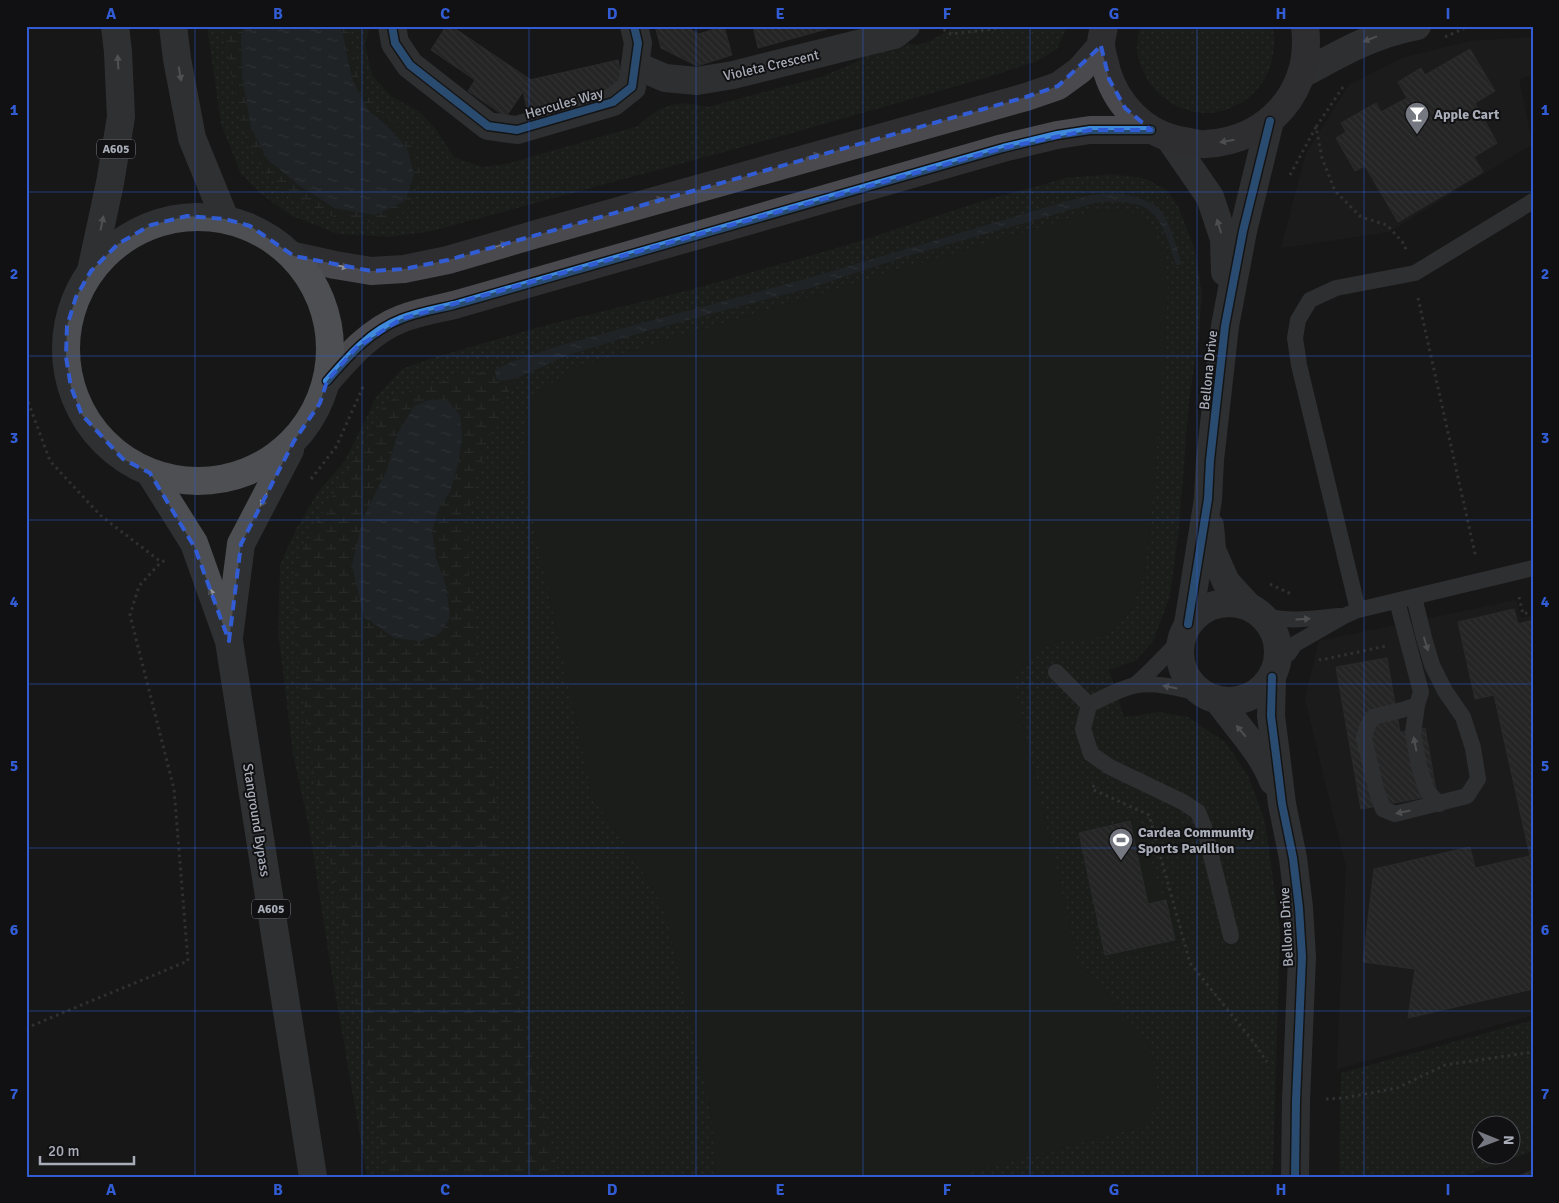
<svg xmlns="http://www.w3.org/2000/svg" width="1559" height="1203" font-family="Signika,sans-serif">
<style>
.built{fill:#212123}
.grass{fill:url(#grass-dots);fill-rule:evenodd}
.wetland{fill:url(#wetland-marsh)}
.green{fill:#1d241e}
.water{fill:url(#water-ripples)}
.building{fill:url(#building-back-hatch);stroke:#3f4043}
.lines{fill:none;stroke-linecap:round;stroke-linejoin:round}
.path{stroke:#4d4e52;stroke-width:3;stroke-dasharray:2.5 4;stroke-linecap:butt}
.lane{stroke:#4b4c50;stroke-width:16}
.street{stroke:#4b4c50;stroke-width:28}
.secondary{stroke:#4a4a4e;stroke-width:28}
.primary{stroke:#4d4f52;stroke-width:28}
.cycleway-casing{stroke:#111113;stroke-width:11}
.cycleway{stroke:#408adc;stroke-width:8}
.oneway{fill:#8c9099}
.oneway2{fill:#91969e}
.oneway3{fill:#8c8f98}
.marked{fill:none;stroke:#325cd3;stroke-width:4;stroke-dasharray:10 6;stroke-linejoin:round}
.grid{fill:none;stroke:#325cd3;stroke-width:1;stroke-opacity:0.55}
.labels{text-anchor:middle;stroke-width:4;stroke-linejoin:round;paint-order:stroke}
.shield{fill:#111113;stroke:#7b7e86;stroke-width:1}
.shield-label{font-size:12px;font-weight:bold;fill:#a8adb8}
.street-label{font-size:14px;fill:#a8adb8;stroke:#111113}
.poi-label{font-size:14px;font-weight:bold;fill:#a8adb8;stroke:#111113;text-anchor:start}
.neatline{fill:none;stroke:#325cd3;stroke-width:2}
.grid-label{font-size:16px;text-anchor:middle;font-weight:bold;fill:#325cd3}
</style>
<defs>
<pattern id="grass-dots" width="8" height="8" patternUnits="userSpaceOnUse" patternTransform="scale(1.25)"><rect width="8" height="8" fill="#1d241e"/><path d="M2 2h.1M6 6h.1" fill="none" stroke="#3b413d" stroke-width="1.8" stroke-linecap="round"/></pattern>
<pattern id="wetland-marsh" width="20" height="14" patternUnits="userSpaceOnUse" patternTransform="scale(1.25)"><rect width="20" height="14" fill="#1d241e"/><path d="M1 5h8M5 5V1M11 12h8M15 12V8" fill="none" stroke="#3b413d"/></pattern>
<pattern id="water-ripples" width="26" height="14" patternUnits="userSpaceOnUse" patternTransform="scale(1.25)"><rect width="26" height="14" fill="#2a3239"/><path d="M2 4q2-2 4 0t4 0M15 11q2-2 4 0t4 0" fill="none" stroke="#464d54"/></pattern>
<pattern id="building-back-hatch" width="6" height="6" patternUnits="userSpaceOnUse" patternTransform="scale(1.25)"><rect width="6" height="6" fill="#353536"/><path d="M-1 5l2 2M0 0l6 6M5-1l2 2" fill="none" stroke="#4f5051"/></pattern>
</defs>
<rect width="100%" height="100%" fill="#171717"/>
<g class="built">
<path d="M1533,37V75L1519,79L1532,144L1389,232L1281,248L1306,153L1349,85L1402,58L1470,41Z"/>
<path d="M1516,600L1521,618L1533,615V1015L1337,1069L1346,867L1305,699L1319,641Z"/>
</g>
<g class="grass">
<path d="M207,26H370L365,45L372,75L391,96L420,112L437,131L454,157L482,167L506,164L638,126C662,105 675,99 707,107L821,77L854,63L879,46L900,42L915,45L929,42L955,26H1067L1057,49L1037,61L985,78L757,143L432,231L390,237L338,234L292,216L261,194L241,174L221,124Z"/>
<path d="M1140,26H1272C1276,38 1274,52 1271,64C1267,79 1258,90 1245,100C1201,132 1143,101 1137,49C1137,42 1139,33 1140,26Z"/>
<path d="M1113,174L1146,179L1167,190L1178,206L1195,250L1202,294L1198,342L1189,400L1179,528L1170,596L1153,641L1135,661L1109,670L1124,717L1159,712L1188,717L1225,742L1248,775L1265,821L1280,930L1273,1168L1270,1177H367L329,957L309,827L293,754L278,632L280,565L296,529L318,492L344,462L357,437L376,397L402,369L436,357L550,324L682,292L844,246L979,202L1066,178Z"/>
<path d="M1533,1020V1151L1461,1177H1339L1341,1073ZM1482,1126H1512V1156H1482Z"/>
</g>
<g class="wetland">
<path d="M224,26H348L358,77L375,107L393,122L411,143L420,171L419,183L407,210L381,223L338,219L297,199L261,168L244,135L233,84Z"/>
<path d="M495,370H509L517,378L499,408L483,458L468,516L469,578L491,750L507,906L524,1023L559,1177H387L311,755L294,637L295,563L329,501L366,440L385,403L419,387L459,376Z"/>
</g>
<g class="green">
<path d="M1097,210L1132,212L1153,227L1164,255L1168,288L1162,383L1151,520L1144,573L1133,605L1118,627L1095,639H1061L1035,654L1012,675L1077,958L1150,1046L1160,1104L1140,1127L952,1177H715L712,1117L664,907L627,847L593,799L521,465L530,398L574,368Z"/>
<path d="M1140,817L1160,894L1174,890L1187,940L1116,959L1082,832Z"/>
</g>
<g class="water">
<path d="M245,26H341L352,79L368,110L386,125L407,148L414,175L405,201L375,215L334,208L300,186L268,160L251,128L242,76L241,35Z"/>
<path d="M1117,193C1131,196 1146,198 1158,208C1168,215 1178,250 1181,263L1180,265H1176C1160,213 1153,197 1094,203L904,257L810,288L654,329L568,355L517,378L500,381L496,378L495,370L511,362L565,344L809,278L1064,202L1092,195Z"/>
<path d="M432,399L449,402L460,415L462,437L458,464L450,492L440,506L432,531L436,558L446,586L450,617L440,633L421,641L394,638L364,617L352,566L363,518L386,472L398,433L414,406Z"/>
</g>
<g class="building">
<path d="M446,26H451L531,80L506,117L468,91L475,80L431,50Z"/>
<path d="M655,26H684L699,34L724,26L732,55L697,66L661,48Z"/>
<path d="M753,26H826L827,29L758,48Z"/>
<path d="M1470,49L1495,91L1475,103L1497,143L1474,157L1483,172L1398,222L1365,166L1355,171L1336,138L1346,132L1341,123L1376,103L1381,112L1407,98L1398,82L1421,68L1425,75Z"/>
<path d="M618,60L624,87L527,109L521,82Z"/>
<path d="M1514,609L1518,624L1533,620V989L1408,1018L1415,969L1363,962L1374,869L1470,847L1475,868L1530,856L1494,695L1475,699L1458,622Z"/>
<path d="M1387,658L1400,732L1425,728L1437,795L1361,809L1336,667Z"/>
<path d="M1130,821L1148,904L1166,900L1175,940L1105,955L1079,833Z"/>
<path d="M1533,1170V1177H1516Z"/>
</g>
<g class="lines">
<g class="path">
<path d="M938,26L951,34L1018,26"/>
<path d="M1445,37L1463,29L1466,26"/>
<path d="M1343,87L1316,127L1322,158L1335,191L1361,217L1387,225L1405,245L1406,251"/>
<path d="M1290,175L1316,127"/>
<path d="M1418,298L1476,558"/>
<path d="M26,396L50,461L100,515L161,562"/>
<path d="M311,479L336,447L363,387"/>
<path d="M1270,584L1291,594"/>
<path d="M1519,597L1523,614L1533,611"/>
<path d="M1319,659L1321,660L1386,646"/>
<path d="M1094,785L1092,789L1149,815L1190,963L1252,1040L1267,1062"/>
<path d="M26,1028L188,961L174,789L130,615L139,586L161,562L168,559"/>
<path d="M1326,1099L1344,1098L1397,1088L1445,1065L1533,1052"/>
</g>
<g class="lane">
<path d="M1397,601L1421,692L1417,705L1402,710L1373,717L1367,727L1364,738L1376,789L1383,809L1395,814L1467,796L1478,779L1473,748L1463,717L1445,691L1432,665L1424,638L1414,597"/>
<path d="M1358,610L1299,365L1295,338L1298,320L1310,300L1336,288L1415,273L1533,201"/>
<path d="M1262,615C1287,623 1313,618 1339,616"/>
<path d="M1278,661L1289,653L1295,644L1344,616L1358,610L1533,568"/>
<path d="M1056,672L1089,705"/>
<path d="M1135,685C1152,671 1166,654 1182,639"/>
<path d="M1203,694C1182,689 1159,682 1137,685C1120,688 1103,698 1089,705L1083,729L1091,754L1110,767L1183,802L1198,812L1204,827L1231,936"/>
<path d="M1417,705L1413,733L1419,766L1427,791L1439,804"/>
</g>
<g class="street">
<path d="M392,26L395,43L410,65L488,126L517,130L613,102L632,87L638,43L634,26"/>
<path d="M635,65L665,78L697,81L733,75L894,35L906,26"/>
<path d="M1301,75C1341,53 1371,35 1417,26"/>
<path d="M1170,139L1210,197L1224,239L1225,272"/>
<path d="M1210,526L1212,550L1226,582L1248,606"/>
<circle cx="1229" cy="652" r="49"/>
<path d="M1188,624L1208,499L1210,460L1225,326L1243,231L1270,121"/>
<path d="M1272,677L1271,716L1276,755L1282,804L1293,858L1299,908L1302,957L1296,1101L1295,1177"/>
<path d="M1218,700C1237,727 1261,750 1273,781"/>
</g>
<g class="secondary">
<path d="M1104,26C1103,32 1101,39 1101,45C1101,51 1104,58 1105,64C1114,103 1144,135 1184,141C1191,142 1199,145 1206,144C1270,140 1313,90 1305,26"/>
<path d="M294,256L335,265L371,271L404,269L448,260L540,233L1026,97L1058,86L1080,70L1101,46"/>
<path d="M327,381C348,357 370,331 401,319C418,312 437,309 454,305L1003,148L1057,135L1090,130H1151"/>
</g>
<g class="primary">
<path d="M173,26L177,59L192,138L225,219"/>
<circle cx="198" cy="349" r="132"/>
<path d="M91,271L110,183L121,117L118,52L115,26"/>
<path d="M150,473L194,543L229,641L313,1177"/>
<path d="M229,637L241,544L290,450"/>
</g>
<defs>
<g id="cycleway">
<path d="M392,26L395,43L410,65L488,126L517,130L613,102L632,87L638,43L634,26"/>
<path d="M327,381C348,357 370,331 401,319C418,312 437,309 454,305L1003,148L1057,135L1090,130H1151"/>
<path d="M1188,624L1208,499L1210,460L1225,326L1243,231L1270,121"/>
<path d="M1272,677L1271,716L1276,755L1282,804L1293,858L1299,908L1302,957L1296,1101L1295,1177"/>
</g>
</defs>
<use href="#cycleway" class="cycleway-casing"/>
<use href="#cycleway" class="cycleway"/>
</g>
<defs><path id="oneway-solid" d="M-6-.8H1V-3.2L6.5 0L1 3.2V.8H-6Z" transform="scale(1.25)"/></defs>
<g class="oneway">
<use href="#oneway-solid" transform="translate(1370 39) rotate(159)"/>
<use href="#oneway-solid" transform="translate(1219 226) rotate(-107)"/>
<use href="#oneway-solid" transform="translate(1303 619) rotate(-4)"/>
<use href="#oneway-solid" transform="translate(1426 644) rotate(73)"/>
<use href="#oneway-solid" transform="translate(1170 687) rotate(-169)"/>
<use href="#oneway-solid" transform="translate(1241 731) rotate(-130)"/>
<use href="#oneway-solid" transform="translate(1415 744) rotate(-101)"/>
<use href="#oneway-solid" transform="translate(1403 812) rotate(168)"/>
</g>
<g class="oneway2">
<use href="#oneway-solid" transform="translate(118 62) rotate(-93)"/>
<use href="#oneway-solid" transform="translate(180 74) rotate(80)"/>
<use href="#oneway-solid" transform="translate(102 223) rotate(-78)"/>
<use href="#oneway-solid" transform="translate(264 500) rotate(117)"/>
<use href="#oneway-solid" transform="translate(212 595) rotate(-110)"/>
</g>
<g class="oneway3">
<use href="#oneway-solid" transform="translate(1227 141) rotate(170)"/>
<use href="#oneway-solid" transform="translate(813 156) rotate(-16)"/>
<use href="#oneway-solid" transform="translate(656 200) rotate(-16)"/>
<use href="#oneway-solid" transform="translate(500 245) rotate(-17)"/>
<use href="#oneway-solid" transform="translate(341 266) rotate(10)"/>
</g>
<path d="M0 0H1559V1203H0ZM1101,46L1109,79L1125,108L1151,130H1090L1003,148L401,319L356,348L327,381L320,403L294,441L241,544L229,641L195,548L150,473L123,459L82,415L71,387L66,357L67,326L76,297L91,271L118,244L151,225L187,216L225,219L250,226L294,256L371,271L404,269L448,260L1026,97L1058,86Z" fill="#171717" fill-opacity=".55" fill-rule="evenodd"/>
<path class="marked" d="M1101,46L1109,79L1125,108L1151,130H1090L1003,148L401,319L356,348L327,381L320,403L294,441L241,544L229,641L195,548L150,473L123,459L82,415L71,387L66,357L67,326L76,297L91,271L118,244L151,225L187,216L225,219L250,226L294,256L371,271L404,269L448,260L1026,97L1058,86Z"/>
<path class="grid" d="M195,26V1177M362,26V1177M529,26V1177M696,26V1177M863,26V1177M1030,26V1177M1197,26V1177M1364,26V1177M26,192H1533M26,356H1533M26,520H1533M26,684H1533M26,848H1533M26,1011H1533"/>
<defs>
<symbol id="bar-pin" viewBox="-11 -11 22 30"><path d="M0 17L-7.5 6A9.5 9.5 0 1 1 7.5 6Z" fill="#757880" stroke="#111113"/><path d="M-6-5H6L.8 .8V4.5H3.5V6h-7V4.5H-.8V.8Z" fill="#fff"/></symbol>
<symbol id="stadium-pin" viewBox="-11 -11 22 30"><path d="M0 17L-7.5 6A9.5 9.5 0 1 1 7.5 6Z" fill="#757880" stroke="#111113"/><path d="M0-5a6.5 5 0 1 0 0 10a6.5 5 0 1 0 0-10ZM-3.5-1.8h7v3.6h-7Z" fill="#fff"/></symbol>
</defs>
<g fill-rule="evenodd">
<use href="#bar-pin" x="1403" y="100" width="28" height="38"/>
<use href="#stadium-pin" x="1107" y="826" width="28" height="38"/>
</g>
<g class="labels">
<g class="shield">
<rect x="97" y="139.5" width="38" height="19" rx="4"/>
<rect x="252" y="899.5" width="38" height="19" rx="4"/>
</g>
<g class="shield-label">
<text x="116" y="153">A605</text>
<text x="271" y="913">A605</text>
</g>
<g class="street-label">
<text transform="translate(771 65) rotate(-13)" y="5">Violeta Crescent</text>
<text transform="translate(564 103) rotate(-16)" y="5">Hercules Way</text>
<text transform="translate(1208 370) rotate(-84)" y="5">Bellona Drive</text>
<text transform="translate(257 820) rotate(81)" y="5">Stanground Bypass</text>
<text transform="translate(1286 927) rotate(-93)" y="5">Bellona Drive</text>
</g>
<g class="poi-label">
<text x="1434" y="119">Apple Cart</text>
<text x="1138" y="837">Cardea Community<tspan x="1138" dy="16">Sports Pavillion</tspan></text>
</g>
</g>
<rect width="1559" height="1203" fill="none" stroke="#111113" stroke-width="55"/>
<g transform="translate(1496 1140) rotate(91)"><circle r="24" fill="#111113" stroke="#4d4f55"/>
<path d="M0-4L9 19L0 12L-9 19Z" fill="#757880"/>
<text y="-8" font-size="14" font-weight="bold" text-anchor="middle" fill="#a8adb8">N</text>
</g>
<path d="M40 1156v8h94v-8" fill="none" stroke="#a8adb8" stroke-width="2.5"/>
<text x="48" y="1156" font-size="15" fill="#a8adb8" stroke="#111113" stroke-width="4" paint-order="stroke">20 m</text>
<rect x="28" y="28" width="1504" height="1148" class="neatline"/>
<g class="grid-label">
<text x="111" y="19">A</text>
<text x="278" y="19">B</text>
<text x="445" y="19">C</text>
<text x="612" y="19">D</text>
<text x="780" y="19">E</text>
<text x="947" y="19">F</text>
<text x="1114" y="19">G</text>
<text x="1281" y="19">H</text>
<text x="1448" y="19">I</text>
<text x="14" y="115">1</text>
<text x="1545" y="115">1</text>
<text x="14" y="279">2</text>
<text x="1545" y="279">2</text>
<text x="14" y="443">3</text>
<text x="1545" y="443">3</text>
<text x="14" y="607">4</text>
<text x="1545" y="607">4</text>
<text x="14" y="771">5</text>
<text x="1545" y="771">5</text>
<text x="14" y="935">6</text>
<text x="1545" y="935">6</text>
<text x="14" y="1099">7</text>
<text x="1545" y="1099">7</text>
<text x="111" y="1195">A</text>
<text x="278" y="1195">B</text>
<text x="445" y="1195">C</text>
<text x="612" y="1195">D</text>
<text x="780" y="1195">E</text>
<text x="947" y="1195">F</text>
<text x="1114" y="1195">G</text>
<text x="1281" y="1195">H</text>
<text x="1448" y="1195">I</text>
</g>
</svg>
